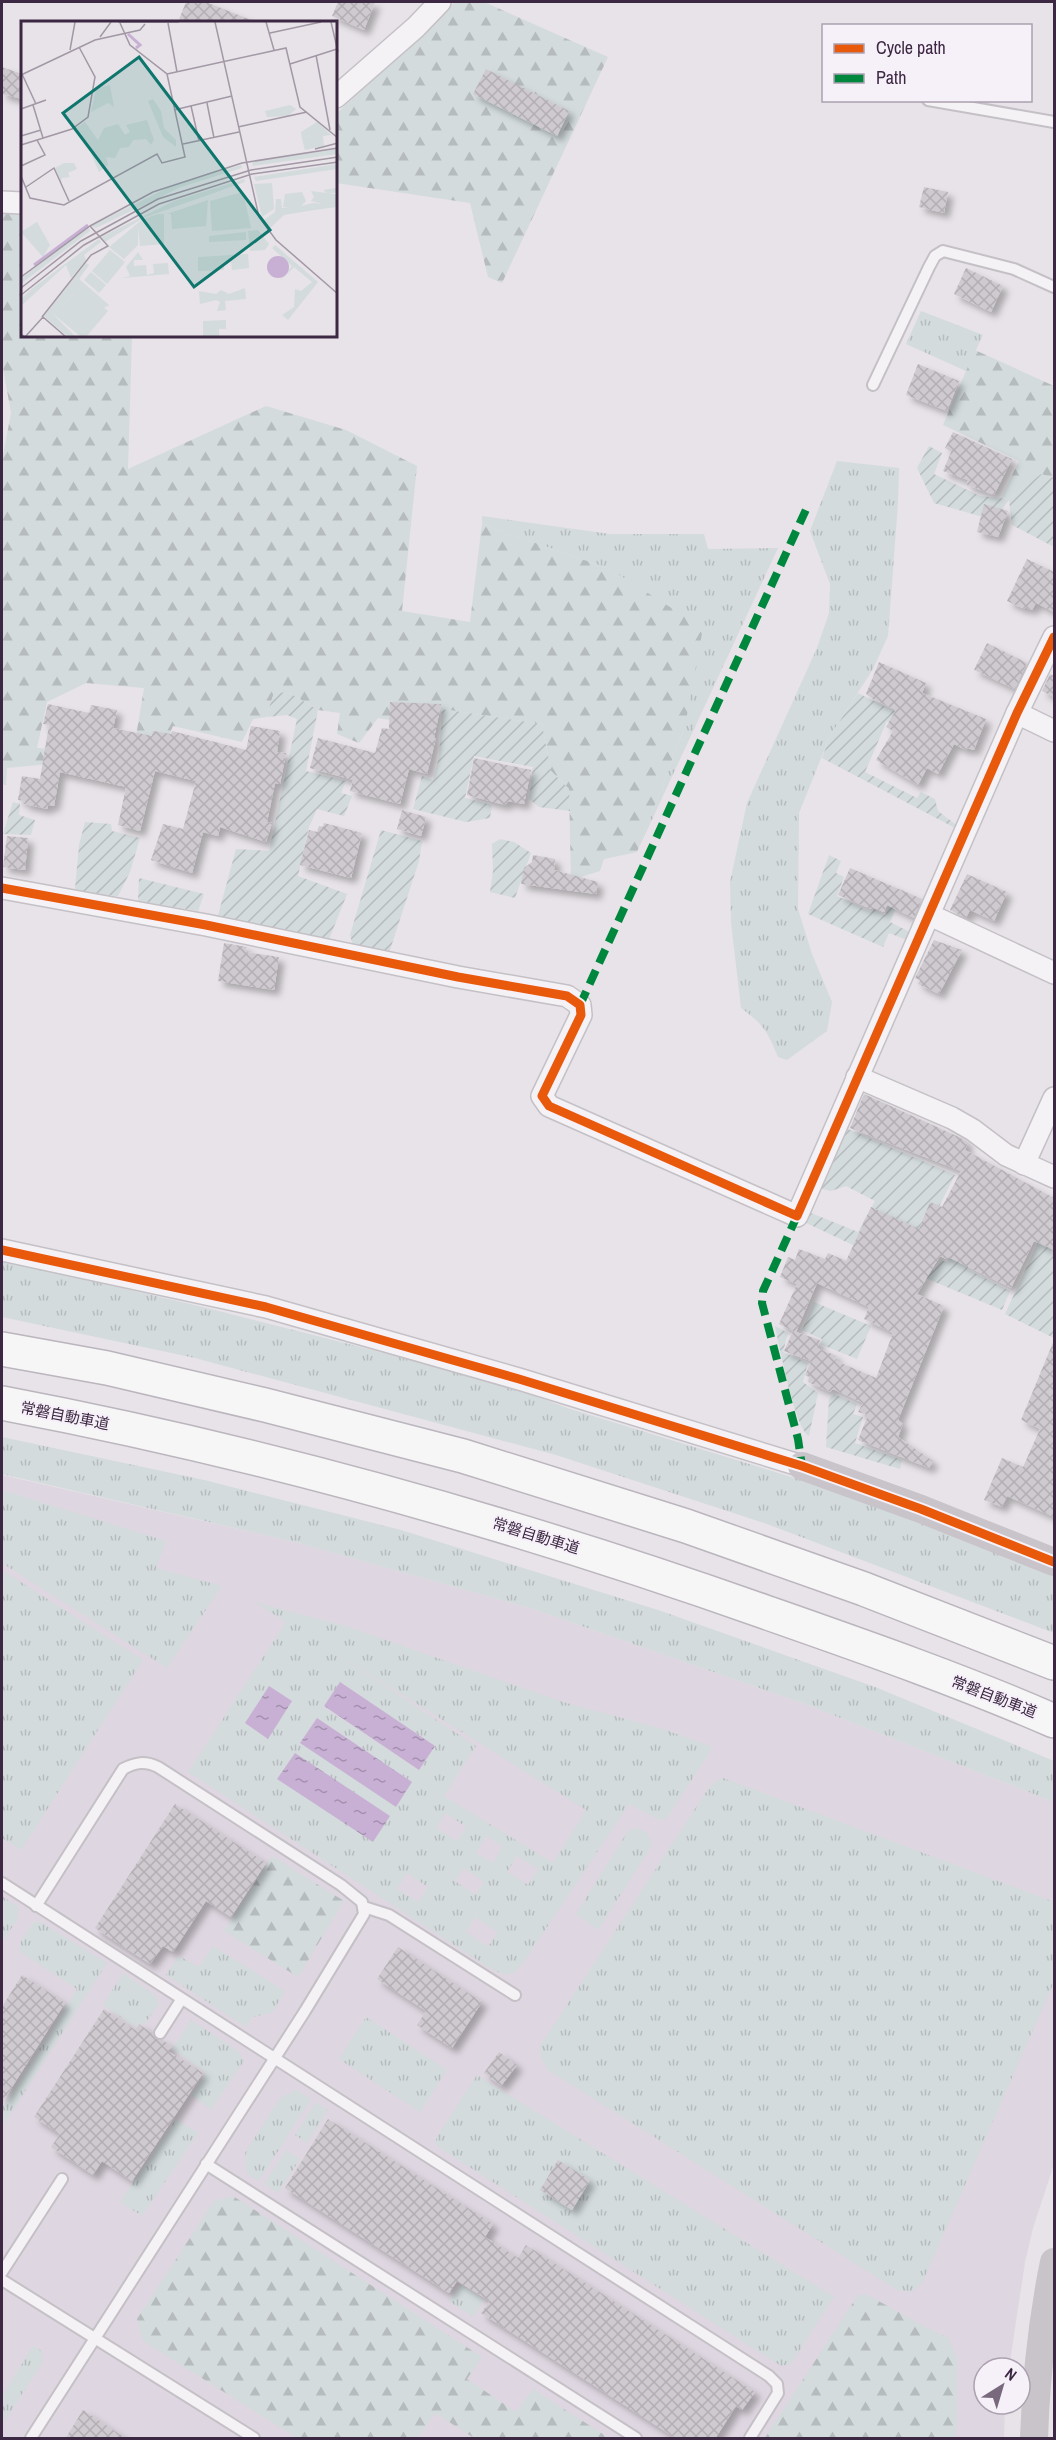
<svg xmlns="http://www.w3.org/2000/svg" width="1056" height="2440" font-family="'Archivo Narrow','Noto Sans JP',sans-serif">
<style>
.built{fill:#ded6e0}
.grass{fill:url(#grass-tufts);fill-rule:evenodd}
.forest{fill:url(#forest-firs)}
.garden{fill:url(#garden-furrows)}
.water{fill:url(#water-ripples)}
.building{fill:url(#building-cross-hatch);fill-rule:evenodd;filter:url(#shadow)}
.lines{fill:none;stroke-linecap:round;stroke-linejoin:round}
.lane-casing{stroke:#c4c0c6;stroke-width:14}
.street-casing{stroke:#c4c0c6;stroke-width:24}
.highway-casing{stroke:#bbb5bd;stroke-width:36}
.lane{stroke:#f4f2f5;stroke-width:10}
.street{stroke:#f4f2f5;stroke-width:21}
.secondary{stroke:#c9c3ca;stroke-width:28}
.highway{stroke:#f7f6f7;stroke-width:33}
.quiet{stroke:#00873e;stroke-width:8;stroke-dasharray:15 8;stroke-linecap:butt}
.cycleway-casing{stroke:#f6f1f8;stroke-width:13}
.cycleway{stroke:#e8590c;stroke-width:9}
.labels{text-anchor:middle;stroke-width:4.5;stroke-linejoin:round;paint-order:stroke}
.street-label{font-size:15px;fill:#3d2843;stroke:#f6f1f8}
.inset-river{fill:none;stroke:#c8b0d4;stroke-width:3}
.inset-road{fill:none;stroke:#a398a6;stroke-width:1.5}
.view{fill:#0f766e;fill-opacity:0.15;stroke:#0f766e;stroke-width:3}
.inset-edge{fill:none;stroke:#3d2843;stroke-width:3}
</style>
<defs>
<pattern id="grass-tufts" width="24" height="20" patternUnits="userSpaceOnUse" patternTransform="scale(1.5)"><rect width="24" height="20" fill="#d3dbdc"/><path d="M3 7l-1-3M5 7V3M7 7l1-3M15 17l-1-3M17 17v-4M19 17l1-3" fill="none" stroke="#b6bcbe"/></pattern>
<pattern id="forest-firs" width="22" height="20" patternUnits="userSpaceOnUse" patternTransform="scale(1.5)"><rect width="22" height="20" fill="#d3dbdc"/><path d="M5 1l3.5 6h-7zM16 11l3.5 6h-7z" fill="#b6bcbe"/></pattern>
<pattern id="garden-furrows" width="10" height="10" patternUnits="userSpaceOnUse" patternTransform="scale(1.5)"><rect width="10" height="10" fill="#d3dbdc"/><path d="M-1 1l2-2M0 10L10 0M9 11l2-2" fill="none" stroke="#b6bcbe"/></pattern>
<pattern id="water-ripples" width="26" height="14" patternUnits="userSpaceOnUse" patternTransform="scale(1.5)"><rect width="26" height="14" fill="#c8b0d4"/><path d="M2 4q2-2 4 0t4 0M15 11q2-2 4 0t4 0" fill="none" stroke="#a48fae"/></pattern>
<pattern id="building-cross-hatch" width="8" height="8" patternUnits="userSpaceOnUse" patternTransform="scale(1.5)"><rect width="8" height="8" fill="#cfcad0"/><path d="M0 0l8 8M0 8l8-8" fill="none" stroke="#b3aeb4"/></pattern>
<filter id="shadow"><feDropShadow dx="5.5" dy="5.5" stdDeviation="3" flood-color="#0004"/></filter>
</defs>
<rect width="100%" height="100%" fill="#e7e3e8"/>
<path class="built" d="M2,1475L295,1542L533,1609L805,1704L1054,1802V2164L1033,2228L1025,2262L1009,2368H984V2404H1005L1004,2438H2Z"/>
<g class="grass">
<path d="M921,311L983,335L966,371L906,344Z"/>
<path d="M837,461L899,468L898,503L888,636L873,669L830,736L799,813L798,909L812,954L832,1002L827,1031L787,1060L778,1057C767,1031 764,1025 741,1008L731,922L730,882L747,803L817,648L829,613L830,584L810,531Z"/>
<path d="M482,516L610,534H704L708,549L778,548L637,852L685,726L610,569L482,524Z"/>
<path d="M2,1260L207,1308L498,1382L567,1408L853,1496L1054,1575V1633L767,1524L556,1455L195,1358L2,1317Z"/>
<path d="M2,1437L204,1480L401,1530L658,1610L875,1687L1054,1761V1802L805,1704L533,1609L295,1542L2,1474Z"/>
<path d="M2,1490L166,1541L156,1568L222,1586L167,1668L2,1563Z"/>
<path d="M2,1570L143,1660L21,1850L2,1838Z"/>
<path d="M254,1602L346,1626L563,1702L663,1729L713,1747L667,1818L660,1820L629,1804L523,1963L513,1974H503L488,1967L188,1772L286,1622ZM331,1650L586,1810L553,1863L444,1796L476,1746ZM340,1683L434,1746L419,1770L324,1707ZM317,1718L412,1782L396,1807L301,1743ZM446,1813L466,1827L457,1841L436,1828ZM486,1836L503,1846L493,1863L476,1853ZM517,1856L538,1869L528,1885L507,1872ZM464,1868L484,1882L475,1895L455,1881ZM407,1873L428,1887L418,1902L397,1889ZM475,1917L498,1932L488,1947L466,1932Z"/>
<path d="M723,1778L1054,1902V1982L922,2283L912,2292L897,2290L548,2070L541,2057L540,2046L708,1789L715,1782Z"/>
<path d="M637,1828C647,1832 650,1835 652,1845L598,1930L576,1914L628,1831Z"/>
<path d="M2,1896L18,1907L17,1919L2,1943Z"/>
<path d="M34,1922H40L107,1963L2,2127V2108L77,1989L20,1952L21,1940Z"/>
<path d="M213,1946L285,1991L272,2013L252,2017L246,2027L166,1975L179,1956L199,1967Z"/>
<path d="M123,1973L156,1996L159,2004L144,2025L139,2022L135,2027L103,2005Z"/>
<path d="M366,2017L447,2070L420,2112L339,2059Z"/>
<path d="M191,2020L237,2050L244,2061L211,2110L191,2095L206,2073L172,2049Z"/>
<path d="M477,2075L834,2297L791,2364L781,2366L438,2147L435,2142L438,2135Z"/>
<path d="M296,2090L311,2099L259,2181L247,2174L245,2153L280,2098Z"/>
<path d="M316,2102L328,2110L307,2143L295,2135Z"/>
<path d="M176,2119L198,2133L142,2216L120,2202Z"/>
<path d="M286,2150L300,2159L278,2193L264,2184Z"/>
<path d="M461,2284L484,2300L473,2317L449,2301Z"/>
<path d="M33,2346L42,2351L43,2362L2,2425V2396Z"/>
</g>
<g class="forest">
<path d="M455,2H484L608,57L502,283L488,277L470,203L336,183V114Z"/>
<path d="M2,212L22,213V336H132L128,469L266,406L346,430L417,466L402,611L470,622L482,524L610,569L703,628L685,726L637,852L604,859L600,871L571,880L569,789L551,771L542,724L442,709L423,710L416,724L378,718L359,743L337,734L340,713L318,710L288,692L274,693L266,717L253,719L242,742L173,726L164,748L135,742L144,688L86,683L47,702L37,748L53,749L49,764L7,768L6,785L2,784V461L11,413L2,362Z"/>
<path d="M975,350L1054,386V478L1041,474L1009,499L1001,498L1019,461L943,425Z"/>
<path d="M272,1856L344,1901L298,1977L224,1931Z"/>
<path d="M233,2196L482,2357L467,2379L516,2412L533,2389L609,2438H474L435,2413L418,2438H297L143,2341L137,2319L214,2201Z"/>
<path d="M866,2294L929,2329L949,2338L957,2359L956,2438H765L858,2295Z"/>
</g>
<g class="garden">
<path d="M929,446L942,453L934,474L980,496L1009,499L1041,474L1054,478V547L1012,525L1009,500L994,520L934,503L917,468Z"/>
<path d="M288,692L318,710L306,771L346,781L341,793L352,796L344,816L317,809L309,827L298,876L347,894L328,942L217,919L236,849L269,851L297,719L287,715L266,717L274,693Z"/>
<path d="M858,693L908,718L903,727L887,721L865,772L917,798L921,792L935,799L938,811L959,827L957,829L822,758L830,736Z"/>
<path d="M442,709L542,724L551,771L569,789L570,811L539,807L529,799L533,767L474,756L465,798L492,805L490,818L466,822L413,809L422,776L433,780L439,757Z"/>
<path d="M13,802L20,804L19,815L35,820L31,835L3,834Z"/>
<path d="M85,822L111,824L112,831L140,838L130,872L118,896L98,895L75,889L79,845Z"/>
<path d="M381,830L422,841L419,861L389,953L353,946L350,935Z"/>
<path d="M500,839L514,842L531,853L515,898L490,892L493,871L492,844Z"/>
<path d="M829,855L841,861L836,873L844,877L837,896L871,912L874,909L885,915L897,889L904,890L890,922L910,932L907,940L889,933L883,947L808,914Z"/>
<path d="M139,878L204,894L198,911L138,901Z"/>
<path d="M846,1128L955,1175L921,1242L919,1263L934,1270L941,1260L947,1262L951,1255L973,1254L967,1269L1010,1291L1002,1310L906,1270L802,1221L806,1211L858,1232L875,1201L846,1186L831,1191L819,1188Z"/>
<path d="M1053,1210L1054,1242L1051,1252L1054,1254V1338L1005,1314Z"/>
<path d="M814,1302L871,1326L857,1359L820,1344L822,1339L802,1330Z"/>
<path d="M775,1326L788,1333L783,1352L808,1363L803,1382L818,1393L809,1436C795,1429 779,1344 775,1326Z"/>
<path d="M834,1394L857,1404L853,1414L863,1417L855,1443L902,1460L900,1469L826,1447L829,1399Z"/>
</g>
<g class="water">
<path d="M340,1682L435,1746L419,1770L324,1706Z"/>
<path d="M269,1686L292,1701L268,1739L245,1723Z"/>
<path d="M317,1718L412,1782L396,1807L300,1743Z"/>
<path d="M295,1753L390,1816L373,1842L277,1779Z"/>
</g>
<g class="building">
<path d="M186,2H206L256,22H178Z"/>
<path d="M338,2H375L364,30L332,16Z"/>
<path d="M2,67L22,74V99L2,94Z"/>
<path d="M486,69L569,111L557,136L473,94Z"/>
<path d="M924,187L948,192L944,213L919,207Z"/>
<path d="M966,268L1003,286L991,312L954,294Z"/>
<path d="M918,364L959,381L947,411L906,395Z"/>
<path d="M953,432L1012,459L994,495L967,485L968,480L943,471L951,452L945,448Z"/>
<path d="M984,504L1008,511L998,537L977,532Z"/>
<path d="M1027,559L1054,572V612L1036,603L1032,610L1025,607L1024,609L1007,601Z"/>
<path d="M987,643L1027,663L1015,689L974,670Z"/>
<path d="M879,662L926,683L922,693L986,719L974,750L967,748L966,750L954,744L938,774L927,768L918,785L876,760L893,731L886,727L896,710L873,699L866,694Z"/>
<path d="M1050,674L1054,676V697L1042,691Z"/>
<path d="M390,702L441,704L434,738H436L427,774L409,769L400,804L350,791L353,780L310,768L318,738L375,753L382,728L389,729Z"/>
<path d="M48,704L89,713L91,705L117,710L113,728L152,736L153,731L171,734L172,731L246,750L251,726L280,731L277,752L286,753L280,784L275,783L267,822L272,823L266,842L220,827L218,836L203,832L192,873L151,860L163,824L183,829L196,781L155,771L140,831L118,825L126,787L60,772L54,806L48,805L47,809L24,804L25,801L18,800L22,776L40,779L49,725L43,724Z"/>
<path d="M474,758L531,770L524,804L508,801L505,805L467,795Z"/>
<path d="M402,810L426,817L421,836L397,829Z"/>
<path d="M324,823L362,833L351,878L300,865L309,830L317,832L319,826L323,827Z"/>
<path d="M7,836L28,838L25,870L3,867Z"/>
<path d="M533,855L555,859L554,870L598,882L596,894L521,884L524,868L532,862Z"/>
<path d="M850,868L922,899L914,918L887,905L884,912L872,907L871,909L838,895Z"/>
<path d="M967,874L1007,892L994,921L970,910L966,918L950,910Z"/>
<path d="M934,940L962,950L939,994L918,984L920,980L915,978Z"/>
<path d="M224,943L247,947L245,952L279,957L274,990L218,981Z"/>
<path d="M864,1094L959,1137L968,1142L965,1150L1054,1198V1250L1034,1241L1011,1288L948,1257L946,1259L940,1256L917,1294L944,1306L898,1420L903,1424L898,1437L933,1461L929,1468L858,1440L868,1415L858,1412L863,1403L833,1389L830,1392L808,1382L809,1377L805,1375L811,1361L784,1351L793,1331L779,1324L797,1284L780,1277L788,1257L795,1260L799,1249L825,1259L828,1253L846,1261L871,1207L919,1229L930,1202L942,1207L961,1171L850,1128ZM817,1283L869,1307L864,1319L893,1333L876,1378L834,1360L837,1356L817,1348L820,1340L796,1332Z"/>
<path d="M1054,1340V1517L1007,1496L1002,1507L984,1500L1002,1458L1023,1467L1040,1429L1021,1420Z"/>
<path d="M175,1804L266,1863L231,1917L206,1901L173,1952L163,1946L150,1964L95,1928Z"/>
<path d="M398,1947L482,2002L452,2048L417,2025L426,2011L377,1979Z"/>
<path d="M22,1975L65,2003L2,2103V2007Z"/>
<path d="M104,2009L135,2030L139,2024L153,2034L156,2039L162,2040L172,2046L168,2051L203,2073L132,2181L102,2161L93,2175L51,2147L60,2134L34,2117Z"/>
<path d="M499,2052L517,2065L501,2086L484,2073Z"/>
<path d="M328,2119L493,2224L485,2237L518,2258L526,2245L755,2392L742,2410L736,2406L715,2439H677L481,2313L490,2301L457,2281L449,2293L285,2188Z"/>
<path d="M558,2160L590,2180L572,2210L540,2190Z"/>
<path d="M83,2410L127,2439H65Z"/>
</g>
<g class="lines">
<defs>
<g id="lane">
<path d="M928,100L1054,122"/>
<path d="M873,385L929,267L935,256L943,251L1014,269L1054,287"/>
<path d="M2,1883L769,2376L777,2384L778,2393L750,2438"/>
<path d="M364,1907L389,1915L515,1995"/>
<path d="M160,2033L181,2000"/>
<path d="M206,2164L636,2438"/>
<path d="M2,2272L62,2179"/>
<path d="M2,2280L254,2438"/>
<path d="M31,2438L305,2011L364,1914L362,1902L341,1885L158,1767C145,1761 136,1762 123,1769L36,1906"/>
</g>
<g id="street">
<path d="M336,97L416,27L440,2"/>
<path d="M2,202L22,203"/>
<path d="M1017,713L1054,731"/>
<path d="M2,888L206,925L458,977L567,996L580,1005L581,1015L542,1096L549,1106L797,1216L1017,713L1054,637"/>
<path d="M930,915L1054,973"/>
<path d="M857,1077L952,1118L973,1130L1006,1155L1054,1177"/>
<path d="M1024,1164L1054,1098"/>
<path d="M2,1250L266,1307L519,1379L802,1466"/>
</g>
<g id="highway">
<path d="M2,1349L107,1368L265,1405L463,1456L686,1526L864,1589L1054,1663"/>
<path d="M2,1403C261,1452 516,1524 765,1612C862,1646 960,1680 1054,1721"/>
</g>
</defs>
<use href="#lane" class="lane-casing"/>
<use href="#street" class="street-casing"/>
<use href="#highway" class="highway-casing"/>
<use href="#lane" class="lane"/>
<use href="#street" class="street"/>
<g class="secondary">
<path d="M802,1466L921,1509L1054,1562"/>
<path d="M1034,2438C1036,2378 1042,2321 1054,2262"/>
</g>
<use href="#highway" class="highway"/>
<g class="quiet">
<path d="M580,1005L809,503"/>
<path d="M797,1216L763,1291L762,1303L798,1439L802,1466"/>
</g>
<defs>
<g id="cycleway">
<path d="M2,888L206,925L458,977L567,996L580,1005L581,1015L542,1096L549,1106L797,1216L1017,713L1054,637"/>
<path d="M2,1250L266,1307L519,1379L802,1466L921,1509L1054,1562"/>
</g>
</defs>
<use href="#cycleway" class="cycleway-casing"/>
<use href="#cycleway" class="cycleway"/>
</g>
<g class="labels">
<g class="street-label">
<text transform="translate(65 1416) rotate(11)" y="5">常磐自動車道</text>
<text transform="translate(536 1536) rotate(17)" y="5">常磐自動車道</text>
<text transform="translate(994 1697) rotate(21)" y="5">常磐自動車道</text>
</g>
</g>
<g transform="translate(21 21)">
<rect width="316" height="316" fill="#e7e3e8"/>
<path d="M132,78L140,90L143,107L155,119V126L142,116L127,80ZM296,101L301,105L297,107L299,114L281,118L280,111ZM316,128V133L232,145L231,141ZM43,142H53L56,148L47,152L49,156L41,157L40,162L34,147ZM316,143V148L235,160L233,156ZM220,144L221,147L160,166L75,207L70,205L152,164ZM223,158L224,161L122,197L84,221L80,216L153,180ZM316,167V171L308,173H316V186L293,189L292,182L302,183L290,180L293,176L290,170L306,172L302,169ZM222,171L230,207L191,210L189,180ZM187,179L185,205L151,208L150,193H146ZM137,193H143V223L119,225L117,205V224L103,238L88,226L122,198ZM68,207L69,210L0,263V258L23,238ZM225,211V219L188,221V215ZM89,229L104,241L86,263L71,250ZM117,231L122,239H113V245L125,244L126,254L133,252L132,243L147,242L148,253L101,257L109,255L105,246ZM70,251L85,264L78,272L63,259ZM60,264L85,285L62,311L37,290ZM205,299V308H198V316H182V300Z" fill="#d3dbdc"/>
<path d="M89,64L93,86L87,82L70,91L75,67ZM126,99L133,119L130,124L125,118L112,119L108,126L99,127L94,137L85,136L87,144L78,151L65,121L52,109L64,101L77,119L83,107L97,103L104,114L109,111L105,104ZM251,162L253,188L241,196L233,163ZM281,171L285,180L280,185L292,182L293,189L263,194L248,208L243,199L254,191L255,178H260L261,187H268L262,186L264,173ZM16,201L29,224L22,236L0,211ZM237,209L248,223L244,229L229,230L227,210ZM78,218L80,221L63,234L65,239L50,257L45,244L0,285V278L13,266ZM254,224L297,261L267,299L261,294L273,286L274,268L280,270L291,261L273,246L259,260L271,245L251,227ZM227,233L228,247L211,249L210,240L203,241V249L177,250V236ZM65,242L68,244L58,258L88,284L86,286L60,264L37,290L62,311L83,287L87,290L65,316H60L30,291L55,316H47L23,295ZM224,267L225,278L204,280L205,289L196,290L199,281L195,279L179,283L178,270L195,273L200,269L208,273Z" fill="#d3dbdc"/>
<path d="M269,84L275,88L267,95L246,96L244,90ZM301,105L310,114L302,115L303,125L284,129L281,118L298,114L297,107Z" fill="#d3dbdc"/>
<path d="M246 246a11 11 0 1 1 22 0a11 11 0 1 1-22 0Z" fill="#c8b0d4"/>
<path class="inset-river" d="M107,13L119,24L115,27M13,244L67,204"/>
<path class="inset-road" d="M97,1H158M194,1L238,196L255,219L317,273M245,1L253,29M310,1L317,31M147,2L156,51M249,12L300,1M79,16L90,1M49,29L54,1M295,34L309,109M269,43L316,28M1,53L15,83M146,53L265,27L279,86L317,117M0,54L74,19L119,9L124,3M186,82L193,117M12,84L22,117M170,85L178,120M0,88L25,79M153,89L211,75M217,106L286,91M0,115L20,109M162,123L218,111M0,124L51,108L67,96L74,56L58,26M294,128L317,122M0,145L24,134L16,119M0,155L9,177L43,184L136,133L141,142L164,136L146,53L109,24L99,2M5,166L33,147L48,180M0,256L69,205L132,171L221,142L317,127M0,267L60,220L137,178L230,149L317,136M0,274L63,224L138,183L231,153L317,141M21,296L70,234L87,225L69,205M0,313L4,316L22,296L45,316"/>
<path class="view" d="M118,36L249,209L173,266L42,92Z"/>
<rect width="316" height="316" class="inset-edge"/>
</g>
<rect width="1056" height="2440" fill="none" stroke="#3d2843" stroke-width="6"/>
<rect x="822" y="24" width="210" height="78" fill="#f6f1f8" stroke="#aca1b0" stroke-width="1.5"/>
<rect x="834" y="44" width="30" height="9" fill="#e8590c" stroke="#aca1b0" stroke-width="1.5"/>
<text x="876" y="54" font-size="18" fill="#3d2843">Cycle path</text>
<rect x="834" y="74" width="30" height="9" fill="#00873e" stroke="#aca1b0" stroke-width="1.5"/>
<text x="876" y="84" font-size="18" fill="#3d2843">Path</text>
<g transform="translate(1002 2386) rotate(37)"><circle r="28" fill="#f6f1f8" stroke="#aca1b0" stroke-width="1.5"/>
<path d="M0-4.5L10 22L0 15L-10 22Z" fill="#78697d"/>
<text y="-9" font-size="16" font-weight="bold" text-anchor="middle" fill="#3d2843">N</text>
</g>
</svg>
